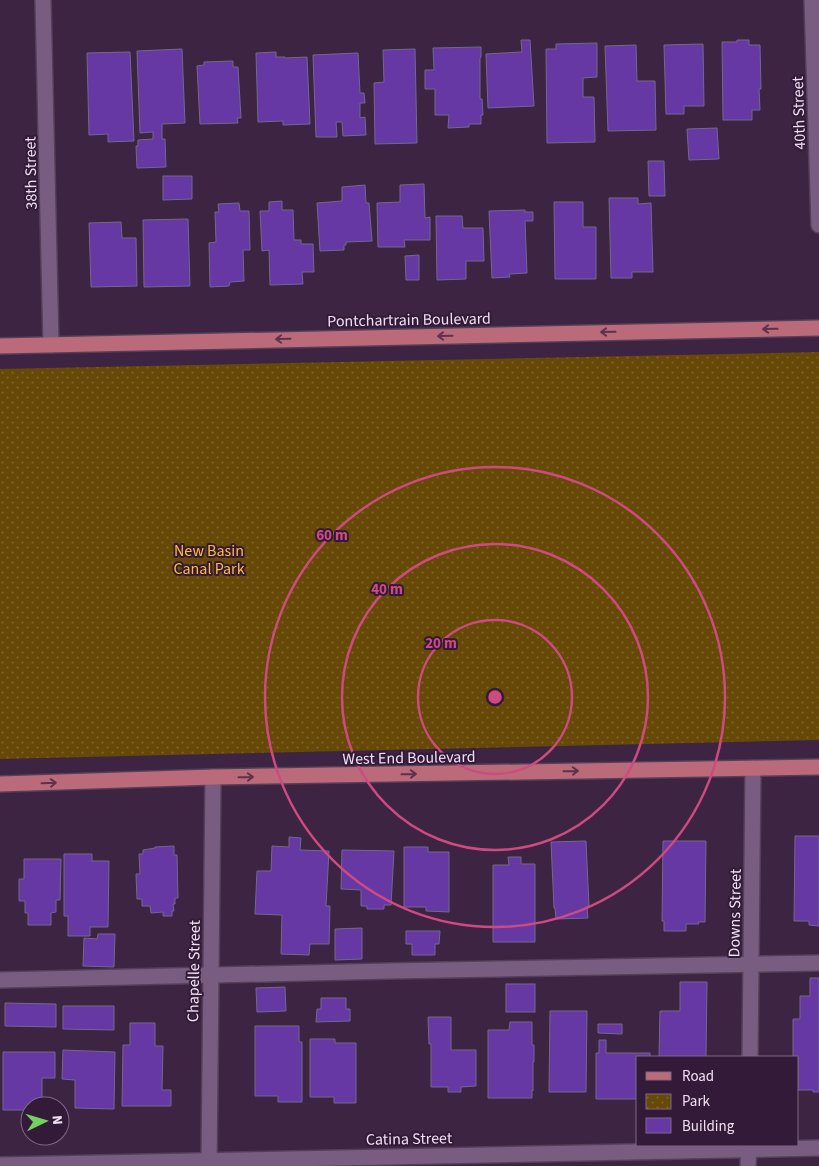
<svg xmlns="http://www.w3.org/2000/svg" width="819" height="1166" font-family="'Source Sans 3',sans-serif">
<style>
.park{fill:url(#park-dots)}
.building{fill:#6638a3;stroke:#74678e}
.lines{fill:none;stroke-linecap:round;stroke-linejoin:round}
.minor-casing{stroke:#543f59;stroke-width:18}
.major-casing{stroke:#543f59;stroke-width:18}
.minor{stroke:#795d80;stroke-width:15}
.major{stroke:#bb6a79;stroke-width:15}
.oneway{stroke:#5c324c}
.ring{fill:none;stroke:#ce4a81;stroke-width:2.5}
.labels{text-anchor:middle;stroke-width:4;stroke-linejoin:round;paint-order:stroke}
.street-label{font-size:16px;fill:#f0e0f3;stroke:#331a38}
.park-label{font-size:16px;fill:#ffbd3b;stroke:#331a38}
.centre{fill:#ce4a81;stroke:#331a38;stroke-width:2.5}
.ring-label{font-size:15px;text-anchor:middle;font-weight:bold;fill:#ce4a81;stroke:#331a38;stroke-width:4;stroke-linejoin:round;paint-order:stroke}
</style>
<defs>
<pattern id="park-dots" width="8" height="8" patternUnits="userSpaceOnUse" patternTransform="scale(1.25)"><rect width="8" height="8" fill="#664807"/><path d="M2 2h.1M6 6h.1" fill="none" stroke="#7c622c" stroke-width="1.8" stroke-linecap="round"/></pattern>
</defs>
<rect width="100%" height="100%" fill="#3d2443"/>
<path class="park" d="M819,352V740L0,759V369Z"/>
<g class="building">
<path d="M521,40H530L534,106L488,108L486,54L522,52Z"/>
<path d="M737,40H749V45H760L761,89H759L760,110H752V120H723L722,42H737Z"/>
<path d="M597,43V77L583,78V97H594L595,142L547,143L546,49H556V44Z"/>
<path d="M703,44L704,106H684V114H666L664,45Z"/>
<path d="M636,45L637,81H655L656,130L608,131L605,46Z"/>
<path d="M481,47V57L480,58V99H482L483,115H481V124H469V127L448,128L449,115H435V89H425V70H434L433,48Z"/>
<path d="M182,49L185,123L162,124V139H165L166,167L137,168L136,146H138V140L153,139V132L140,133L137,51Z"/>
<path d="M415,49L417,143L375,144L374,83L384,82L383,50Z"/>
<path d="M130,52L134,141L108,142V134L89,135L87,53Z"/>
<path d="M276,52V57H285V58L307,57L310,124L283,125V121L258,122L256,53Z"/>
<path d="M358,53L360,93H364L365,103H360V118L365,117L366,135L343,136L342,122H336L337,137H316L313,55Z"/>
<path d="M233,61V67H238L241,118H237L238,123L200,124L197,66L204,65V62Z"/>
<path d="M717,128L719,159L689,160L687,129Z"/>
<path d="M648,161H664L665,196H649Z"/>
<path d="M163,176H192V199L163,200Z"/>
<path d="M424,184L425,218L430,217V240H404L405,247H378L377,203L400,202V185Z"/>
<path d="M365,185L366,203H369L372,241L346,242V245H344V250L320,251L317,203L342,201V187Z"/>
<path d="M609,198H638V204L651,203L653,272H632V278H611Z"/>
<path d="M282,201V210H293L294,240H301V244H313L314,272H302L303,284L270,285L269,250L262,251L260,211H269V202Z"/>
<path d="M554,202H583V227H596V279H555Z"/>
<path d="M239,203L240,211H249L250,250H243L244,281L230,282L229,286L210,287L209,243L216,242L215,212H219L218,204Z"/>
<path d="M525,210V212H533V221H525L527,273L509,274L510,277L492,278L489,211Z"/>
<path d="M436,216H462L463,228H483L484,261H466V279L437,280Z"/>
<path d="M188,219L190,286L144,287L143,220Z"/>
<path d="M121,222L122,238H136L137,286L91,287L89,223Z"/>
<path d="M419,255V280H406L405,256Z"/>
<path d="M795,836H819V926L809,925V921H794Z"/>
<path d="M289,837L301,838L300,850L329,851L326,906H330L329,944H310L309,955L281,954L282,915L255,914L257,871H271L272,846L289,847Z"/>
<path d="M586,841L589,906L587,907L588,918L556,919L555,908H554L551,842Z"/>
<path d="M663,841H706L705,922H698L699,924H686V931H664V921H662Z"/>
<path d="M174,846V855H177L178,898H175V904H173L174,911H172V916H163V912L151,913L150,906H142V899H137L136,874H140L139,854H143V850L155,848V847Z"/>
<path d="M404,847H428V852H449V912L426,911V907H404Z"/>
<path d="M342,850L394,851L391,905H384V909H367V906H361V890L341,889Z"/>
<path d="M64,854H92V861H109L108,927H90V936H68V916H64Z"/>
<path d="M508,857H521V864H535V942H493V865H509Z"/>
<path d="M24,859H61L60,900H56V912L51,913V925H28V913H25V901H19V879H24Z"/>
<path d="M362,928V959L335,960V929Z"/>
<path d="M406,931H440L439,944H435V955H412V944H406Z"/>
<path d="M98,934H115L114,967L83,966L84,938L97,939Z"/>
<path d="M810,978H819V1092H813V1090H798V1057H793V1019H800V996H810Z"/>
<path d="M680,982H707L706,1057H659L660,1011H680Z"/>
<rect x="506" y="984" width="29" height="28"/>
<path d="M285,987L286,1011L257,1012L256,988Z"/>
<path d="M321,998H346V1009H350V1021L316,1022L317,1009H321Z"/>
<path d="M5,1003L56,1004V1027L5,1026Z"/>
<path d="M63,1006H114V1030L63,1029Z"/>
<path d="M550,1011H587L586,1092H549Z"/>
<path d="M428,1017H451V1050H476V1086L461,1087V1092H448V1087H431V1044H429Z"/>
<path d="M510,1022H532V1045H534V1062H533V1091L532,1090V1098H488V1030H509Z"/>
<path d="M130,1023H155V1046H163L162,1090H171V1106H122L123,1045H130Z"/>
<path d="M598,1024H622V1034L598,1033Z"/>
<path d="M255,1026H299V1042H302V1102H278V1096H255Z"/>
<path d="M310,1039H335V1043H356V1103H334V1097H310Z"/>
<path d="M599,1040H606V1053H650V1057H638V1099H596V1053H599Z"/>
<path d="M63,1050L115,1052L114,1109L75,1108V1080L62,1079Z"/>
<path d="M3,1052H55V1078H42V1106H30V1110H3Z"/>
</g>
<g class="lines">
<defs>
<g id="minor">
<path d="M43,0L51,345"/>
<path d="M812,0L819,225"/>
<path d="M0,980L390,971L819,963"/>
<path d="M750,1057L753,768"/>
<path d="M0,1165L819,1148"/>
<path d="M209,1166L213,777"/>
<path d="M748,1166L749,1145"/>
</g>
<g id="major">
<path d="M0,346L819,328"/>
<path d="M0,784L213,777L819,767"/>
</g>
</defs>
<use href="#minor" class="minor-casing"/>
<use href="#major" class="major-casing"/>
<use href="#minor" class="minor"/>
<use href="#major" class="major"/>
</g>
<defs><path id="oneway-shaft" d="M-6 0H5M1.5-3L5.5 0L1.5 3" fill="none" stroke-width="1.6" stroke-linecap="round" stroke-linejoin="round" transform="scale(1.25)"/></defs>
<g class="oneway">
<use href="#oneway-shaft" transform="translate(770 329) rotate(179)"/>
<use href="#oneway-shaft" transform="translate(608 332) rotate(179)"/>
<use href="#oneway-shaft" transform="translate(445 336) rotate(179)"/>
<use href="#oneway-shaft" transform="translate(283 339) rotate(179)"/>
<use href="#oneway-shaft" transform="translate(571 771) rotate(-1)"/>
<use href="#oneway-shaft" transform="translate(409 774) rotate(-1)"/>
<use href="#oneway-shaft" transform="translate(246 777) rotate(-1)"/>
<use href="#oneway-shaft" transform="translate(49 783) rotate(-2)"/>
</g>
<g class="ring">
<circle cx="495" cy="697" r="77"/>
<circle cx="495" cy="697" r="153"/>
<circle cx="495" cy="697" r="230"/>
</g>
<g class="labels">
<g class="street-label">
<text transform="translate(798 113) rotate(-92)" y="6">40th Street</text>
<text transform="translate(30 173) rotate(-91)" y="6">38th Street</text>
<text transform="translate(409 319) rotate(-1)" y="6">Pontchartrain Boulevard</text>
<text transform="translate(409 757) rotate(-1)" y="6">West End Boulevard</text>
<text transform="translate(734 913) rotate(-89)" y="6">Downs Street</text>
<text transform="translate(193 971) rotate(-89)" y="6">Chapelle Street</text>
<text transform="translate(409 1138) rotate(-1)" y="6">Catina Street</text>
</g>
<g class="park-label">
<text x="209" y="556">New Basin<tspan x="209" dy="18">Canal Park</tspan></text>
</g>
</g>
<circle cx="495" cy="697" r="8" class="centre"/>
<g class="ring-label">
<text x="332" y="540">60 m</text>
<text x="387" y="594">40 m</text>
<text x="441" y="648">20 m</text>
</g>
<rect x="636" y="1056" width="162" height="90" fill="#331a38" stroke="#7f6983"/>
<rect x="646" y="1072" width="25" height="8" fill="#bb6a79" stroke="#7f6983"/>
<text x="682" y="1081" font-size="15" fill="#f0e0f3">Road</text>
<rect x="646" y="1094" width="25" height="15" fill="url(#park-dots)" stroke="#7f6983"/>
<text x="682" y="1106" font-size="15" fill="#f0e0f3">Park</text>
<rect x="646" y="1118" width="25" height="15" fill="#6638a3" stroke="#7f6983"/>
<text x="682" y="1131" font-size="15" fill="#f0e0f3">Building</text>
<g transform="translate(45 1121) rotate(85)"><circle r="24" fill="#331a38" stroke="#7f6983"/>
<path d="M0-4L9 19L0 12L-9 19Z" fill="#73d25d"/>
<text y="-8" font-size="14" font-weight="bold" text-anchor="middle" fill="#f0e0f3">N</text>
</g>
</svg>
